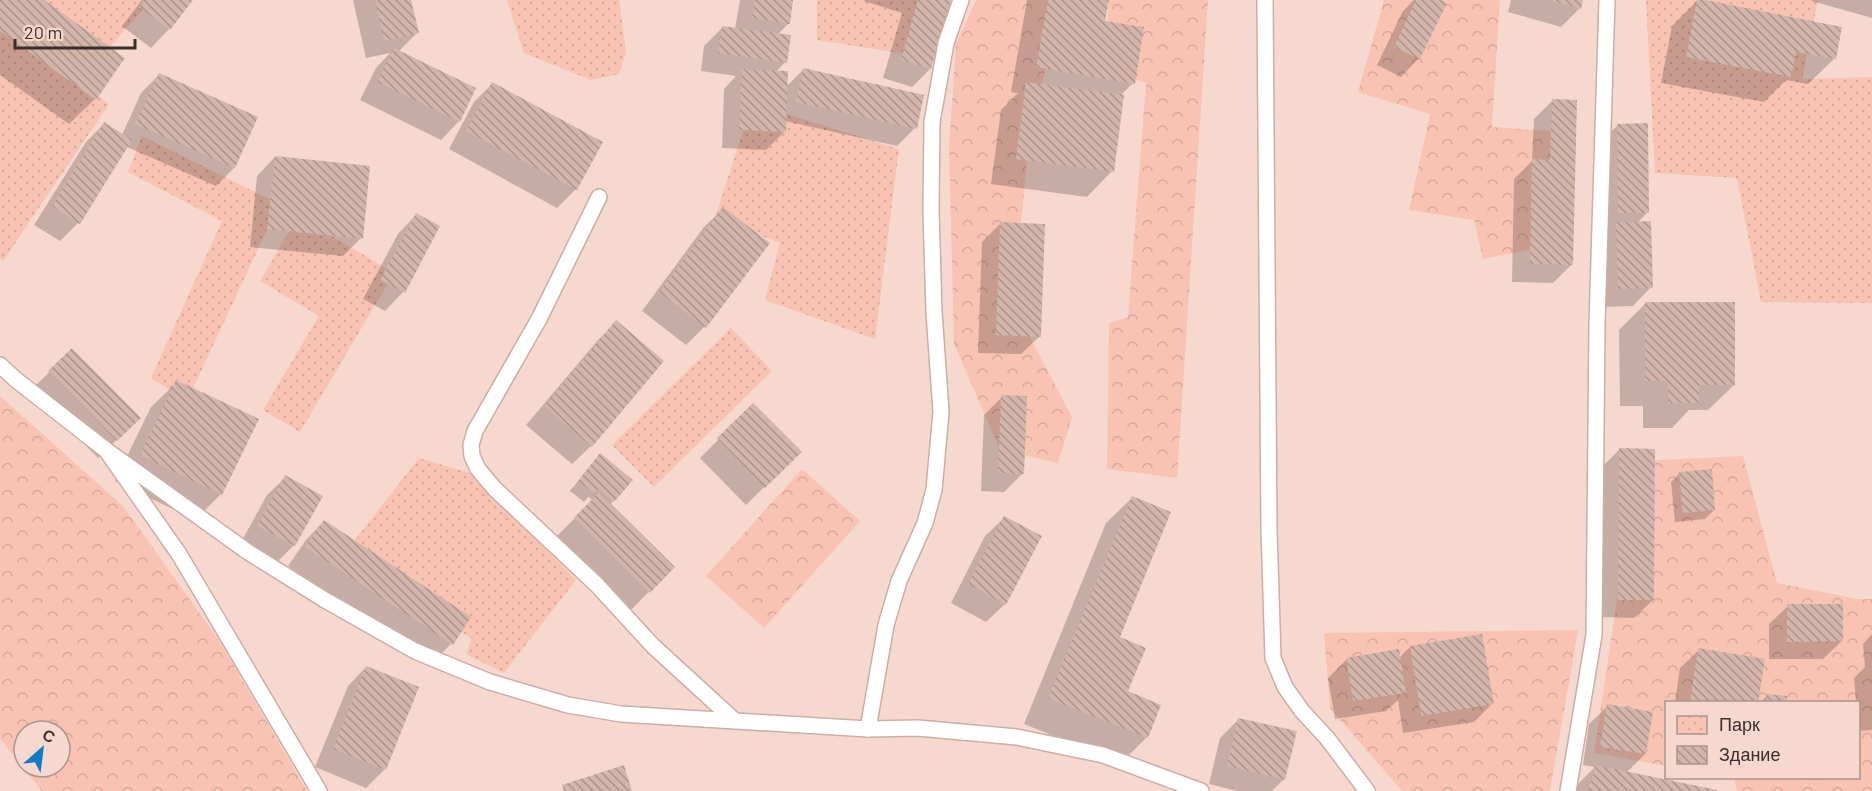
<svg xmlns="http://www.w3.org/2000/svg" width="1872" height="791" font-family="Barlow,sans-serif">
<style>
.forest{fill:url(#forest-crowns);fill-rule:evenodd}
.park{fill:url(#park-dots)}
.shadow{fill:#0003}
.building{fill:url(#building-back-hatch)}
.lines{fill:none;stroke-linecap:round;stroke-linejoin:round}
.lane-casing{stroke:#ccaea5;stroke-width:18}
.lane{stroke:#fff;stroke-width:15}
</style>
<defs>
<pattern id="forest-crowns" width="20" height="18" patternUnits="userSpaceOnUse" patternTransform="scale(1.5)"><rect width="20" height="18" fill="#f9c3b3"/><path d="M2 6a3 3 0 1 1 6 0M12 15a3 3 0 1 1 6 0" fill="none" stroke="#d6a89a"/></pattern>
<pattern id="park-dots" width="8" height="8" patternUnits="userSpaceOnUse" patternTransform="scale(1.5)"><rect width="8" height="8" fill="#f9c3b3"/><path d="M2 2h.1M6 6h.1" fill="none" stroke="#d6a89a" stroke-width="1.8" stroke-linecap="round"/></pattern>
<pattern id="building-back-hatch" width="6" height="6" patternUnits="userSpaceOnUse" patternTransform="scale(1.5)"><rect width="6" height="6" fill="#d3b5ac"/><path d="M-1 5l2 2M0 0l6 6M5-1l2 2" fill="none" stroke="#ac948c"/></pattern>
</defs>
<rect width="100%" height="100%" fill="#f7d8ce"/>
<g class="forest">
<path d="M976,0H1062L1029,140L1013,305L1072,417L1058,463L1000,450L954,344L949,147L956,44Z"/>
<path d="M1109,0H1208L1177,478L1107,469L1109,323L1128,317L1146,83L1104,71Z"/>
<path d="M1384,0H1500L1492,127L1551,131L1549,246L1483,259L1474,220L1409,210L1430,114L1358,92Z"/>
<path d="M0,396L124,507L220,642L307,791H42L0,739ZM24,731H60V767H24Z"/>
<path d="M1743,456L1777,583L1858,599H1872V791H1737L1734,779L1728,778H1858V702H1666V766L1594,753L1638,461Z"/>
<path d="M802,469L860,521L764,628L706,576Z"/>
<path d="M1578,630L1550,791H1402L1330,708L1324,633Z"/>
</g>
<g class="park">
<path d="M42,0H151L106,52Z"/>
<path d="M507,0H619L626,52L619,74L591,80L524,53Z"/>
<path d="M817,0H930L912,55L817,40Z"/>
<path d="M1646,0H1818L1802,79L1872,77V303L1761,302L1737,178L1655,173Z"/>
<path d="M0,21L109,104L3,261L0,258Z"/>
<path d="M752,103L899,149L875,339L765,300L780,243L715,218Z"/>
<path d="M142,136L279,204L187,401L151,378L222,221L128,172Z"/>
<path d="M298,216L394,273L300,432L263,410L319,316L260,281Z"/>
<path d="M731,328L772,371L654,487L612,445Z"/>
<path d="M419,458L470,473L576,580L504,673L466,654L472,639L347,550Z"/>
</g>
<g class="shadow">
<path d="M0,0H41L95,99L69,124L0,75Z"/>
<path d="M142,0H191L169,29L151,48L122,26Z"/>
<path d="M353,0H410L417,33L398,52L459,121L441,140L360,100L376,68L390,53L366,58Z"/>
<path d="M740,0H792L789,23L777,35L785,62L776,72L786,87L803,70L915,128L897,146L785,121L784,132L766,150L722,148L724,89L736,76L701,71L704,46L723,27L735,29Z"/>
<path d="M865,0H950L930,69L912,87L883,78L902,13L864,1Z"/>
<path d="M1027,0H1108L1104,22L1133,83L1120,96L1112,171L1087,197L991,184L1001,110L1018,93L1011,92Z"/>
<path d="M1414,0H1437L1419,58L1401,77L1377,65L1403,11Z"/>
<path d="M1511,0H1582L1579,9L1561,27L1508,12Z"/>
<path d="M1698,0L1834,59L1808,84L1786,80L1764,102L1661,83L1672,26Z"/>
<path d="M1812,0H1872V18L1812,1Z"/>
<path d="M159,75L256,118L234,168L216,186L127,147L78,223L60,241L34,225L86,142L104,124L122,135L141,93Z"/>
<path d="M492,84L601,142L576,189L557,208L449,149L474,102Z"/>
<path d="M1552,101L1572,264L1553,283L1512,282L1514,179L1532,161L1534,119Z"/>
<path d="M1618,125L1648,212L1637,223L1651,287L1633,306L1600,307L1598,242L1609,231H1600L1599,144Z"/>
<path d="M275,157L361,238L343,256L250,247L257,176Z"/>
<path d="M723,209L704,327L686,345L642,311L704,227Z"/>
<path d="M416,215L438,227L403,292L385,311L363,299L398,234Z"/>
<path d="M1000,224L1040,336L1021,354L978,353L982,242Z"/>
<path d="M1645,304L1734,385L1708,410H1689L1672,428H1643V406H1620L1619,330Z"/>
<path d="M617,322L591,446L572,464L526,425L598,340Z"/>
<path d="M72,350L139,418L98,458L31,390Z"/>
<path d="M177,382L221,494L195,520L115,481L151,407Z"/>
<path d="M1002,397L1023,473L1004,492L981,491L984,415Z"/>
<path d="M753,405L800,452L746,505L700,458Z"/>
<path d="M1619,450L1653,600L1634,618L1600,617L1601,468Z"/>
<path d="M591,465L613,501L610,505L673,567L631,610L556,537L593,500L588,497L584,502L570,491Z"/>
<path d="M1680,473L1714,510L1705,519L1675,522L1671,482Z"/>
<path d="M286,477L321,496L294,545L275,564L240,544L267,495Z"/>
<path d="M1132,498L1118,638L1126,692L1159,706L1146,738L1121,763L1024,724L1106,523Z"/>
<path d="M1004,518L1005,604L986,622L951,603L985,536Z"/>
<path d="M324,521L469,618L451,644L433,662L288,566L306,540Z"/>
<path d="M1788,606L1842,641L1823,659H1769V624Z"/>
<path d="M1872,634V730L1858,731V702H1856L1854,678L1865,667L1863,644Z"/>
<path d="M1410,647L1493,703L1474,722L1403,733L1398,700L1386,711L1335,719L1328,678L1347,659L1399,658Z"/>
<path d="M1699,650L1764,661L1757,702H1675L1680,668Z"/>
<path d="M366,667L385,769L366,788L315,767L348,686Z"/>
<path d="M1767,696L1785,698V702H1761Z"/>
<path d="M1608,706L1645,754L1626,773L1715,791H1576L1577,785L1595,767L1583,765L1589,724Z"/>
<path d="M1239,719L1284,779L1272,791H1237L1209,784L1220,738Z"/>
<path d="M1798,778H1824L1821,780L1798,779Z"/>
</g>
<g class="building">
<path d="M0,0H44L125,58L96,100L0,31Z"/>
<path d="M144,0H193L170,30L139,7Z"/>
<path d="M375,0H411L419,33L384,41Z"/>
<path d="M755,0H793L790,24L752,18Z"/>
<path d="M918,0H951L931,69L901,60Z"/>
<path d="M1048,0H1109L1105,21L1144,27L1135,84L1036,67Z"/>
<path d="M1416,0H1441L1447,3L1420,59L1394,47Z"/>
<path d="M1550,0H1583L1581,9Z"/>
<path d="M1697,0H1705L1842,27L1836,59L1796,52L1791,77L1686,57Z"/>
<path d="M722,26L791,35L787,63L718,53Z"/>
<path d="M394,48L476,88L460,122L377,82Z"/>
<path d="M803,68L924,95L917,129L796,102Z"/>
<path d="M742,69L788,71L786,132L739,130Z"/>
<path d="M159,73L258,117L235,168L135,124Z"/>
<path d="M492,82L603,142L577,190L466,131Z"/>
<path d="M1026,82L1124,95L1114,172L1016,159Z"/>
<path d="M1552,99L1577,100L1573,265L1530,264L1532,159L1550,160Z"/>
<path d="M104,122L132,140L80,224L52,206Z"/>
<path d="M1648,123L1649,213H1618L1617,124Z"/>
<path d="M275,156L370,166L363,239L267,229Z"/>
<path d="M723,207L770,243L706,328L659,292Z"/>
<path d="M416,213L440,226L405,293L380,280Z"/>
<path d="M1651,221L1653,288L1618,289L1616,222Z"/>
<path d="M1000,222L1045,224L1041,337L996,335Z"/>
<path d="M1645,302H1735V385H1699V403H1668V381H1645Z"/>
<path d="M616,320L664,361L592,447L544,406Z"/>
<path d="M72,348L141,418L117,441L48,371Z"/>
<path d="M176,380L259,419L222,495L140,455Z"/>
<path d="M1001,395L1027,396L1024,474L998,473Z"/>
<path d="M753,403L802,452L765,488L717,438Z"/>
<path d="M1619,448L1655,449L1654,600H1618Z"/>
<path d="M600,453L633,480L614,502L598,488L594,493L578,481Z"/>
<path d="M1712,469L1715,510L1683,513L1679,472Z"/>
<path d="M285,475L323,496L295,546L257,526Z"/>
<path d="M599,492L675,567L650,593L574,518Z"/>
<path d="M1132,496L1171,512L1120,637L1146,648L1128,691L1161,705L1148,738L1048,698Z"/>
<path d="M1004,516L1042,536L1006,605L968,584Z"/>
<path d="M324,520L471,617L453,645L305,547Z"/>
<path d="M1787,604H1843V641L1787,642Z"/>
<path d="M1482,634L1494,704L1421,716L1410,646Z"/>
<path d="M1698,648L1765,659L1758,702H1690Z"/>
<path d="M1399,649L1406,693L1353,701L1346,658Z"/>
<path d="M366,666L419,687L386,770L333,749Z"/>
<path d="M1767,694L1787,696V702H1766Z"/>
<path d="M1607,704L1653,712L1646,754L1600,747Z"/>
<path d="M1238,718L1297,731L1285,780L1227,766Z"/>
<path d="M624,765L632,791H564L562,785Z"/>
<path d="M1595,765L1717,790V791H1589Z"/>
</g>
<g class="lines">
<defs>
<g id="lane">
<path d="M1265,0L1269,529L1273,658L1285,687L1302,711L1327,738L1367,791"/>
<path d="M599,197L539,319L475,431L471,445L472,456L478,469L495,489L597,585L653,646L735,721"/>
<path d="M0,365L15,379L106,450L179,554L319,791"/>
<path d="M106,450L248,552L325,600L415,651L490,682L568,705L621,714L868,729L918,728L1017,737L1103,755L1201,791"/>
<path d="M868,729L886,625L899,581L925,523L934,490L941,412L934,312L931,210L932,122L946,43L961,0"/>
<path d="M1568,791L1594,635L1597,324L1607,0"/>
</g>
</defs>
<use href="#lane" class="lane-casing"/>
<use href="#lane" class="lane"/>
</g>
<rect x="1665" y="701" width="195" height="78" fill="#f7d8ce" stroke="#ac948d" stroke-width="1.5"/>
<rect x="1677" y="716" width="30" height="18" fill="url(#park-dots)" stroke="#ac948d" stroke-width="1.5"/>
<text x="1719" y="731" font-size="18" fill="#3b2f2b">Парк</text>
<rect x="1677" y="746" width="30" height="18" fill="url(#building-back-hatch)" stroke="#ac948d" stroke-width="1.5"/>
<text x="1719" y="761" font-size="18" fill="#3b2f2b">Здание</text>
<g transform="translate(42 749) rotate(28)"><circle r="28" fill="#f7d8ce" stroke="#ac948d" stroke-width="1.5"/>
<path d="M0-4.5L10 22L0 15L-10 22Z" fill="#107cc6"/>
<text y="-9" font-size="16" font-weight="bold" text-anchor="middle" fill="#3b2f2b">С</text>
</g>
<path d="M15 39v9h120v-9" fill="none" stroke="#3b2f2b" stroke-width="3"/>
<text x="24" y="39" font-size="18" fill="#3b2f2b" stroke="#f7d8ce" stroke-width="4.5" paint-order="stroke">20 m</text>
</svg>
